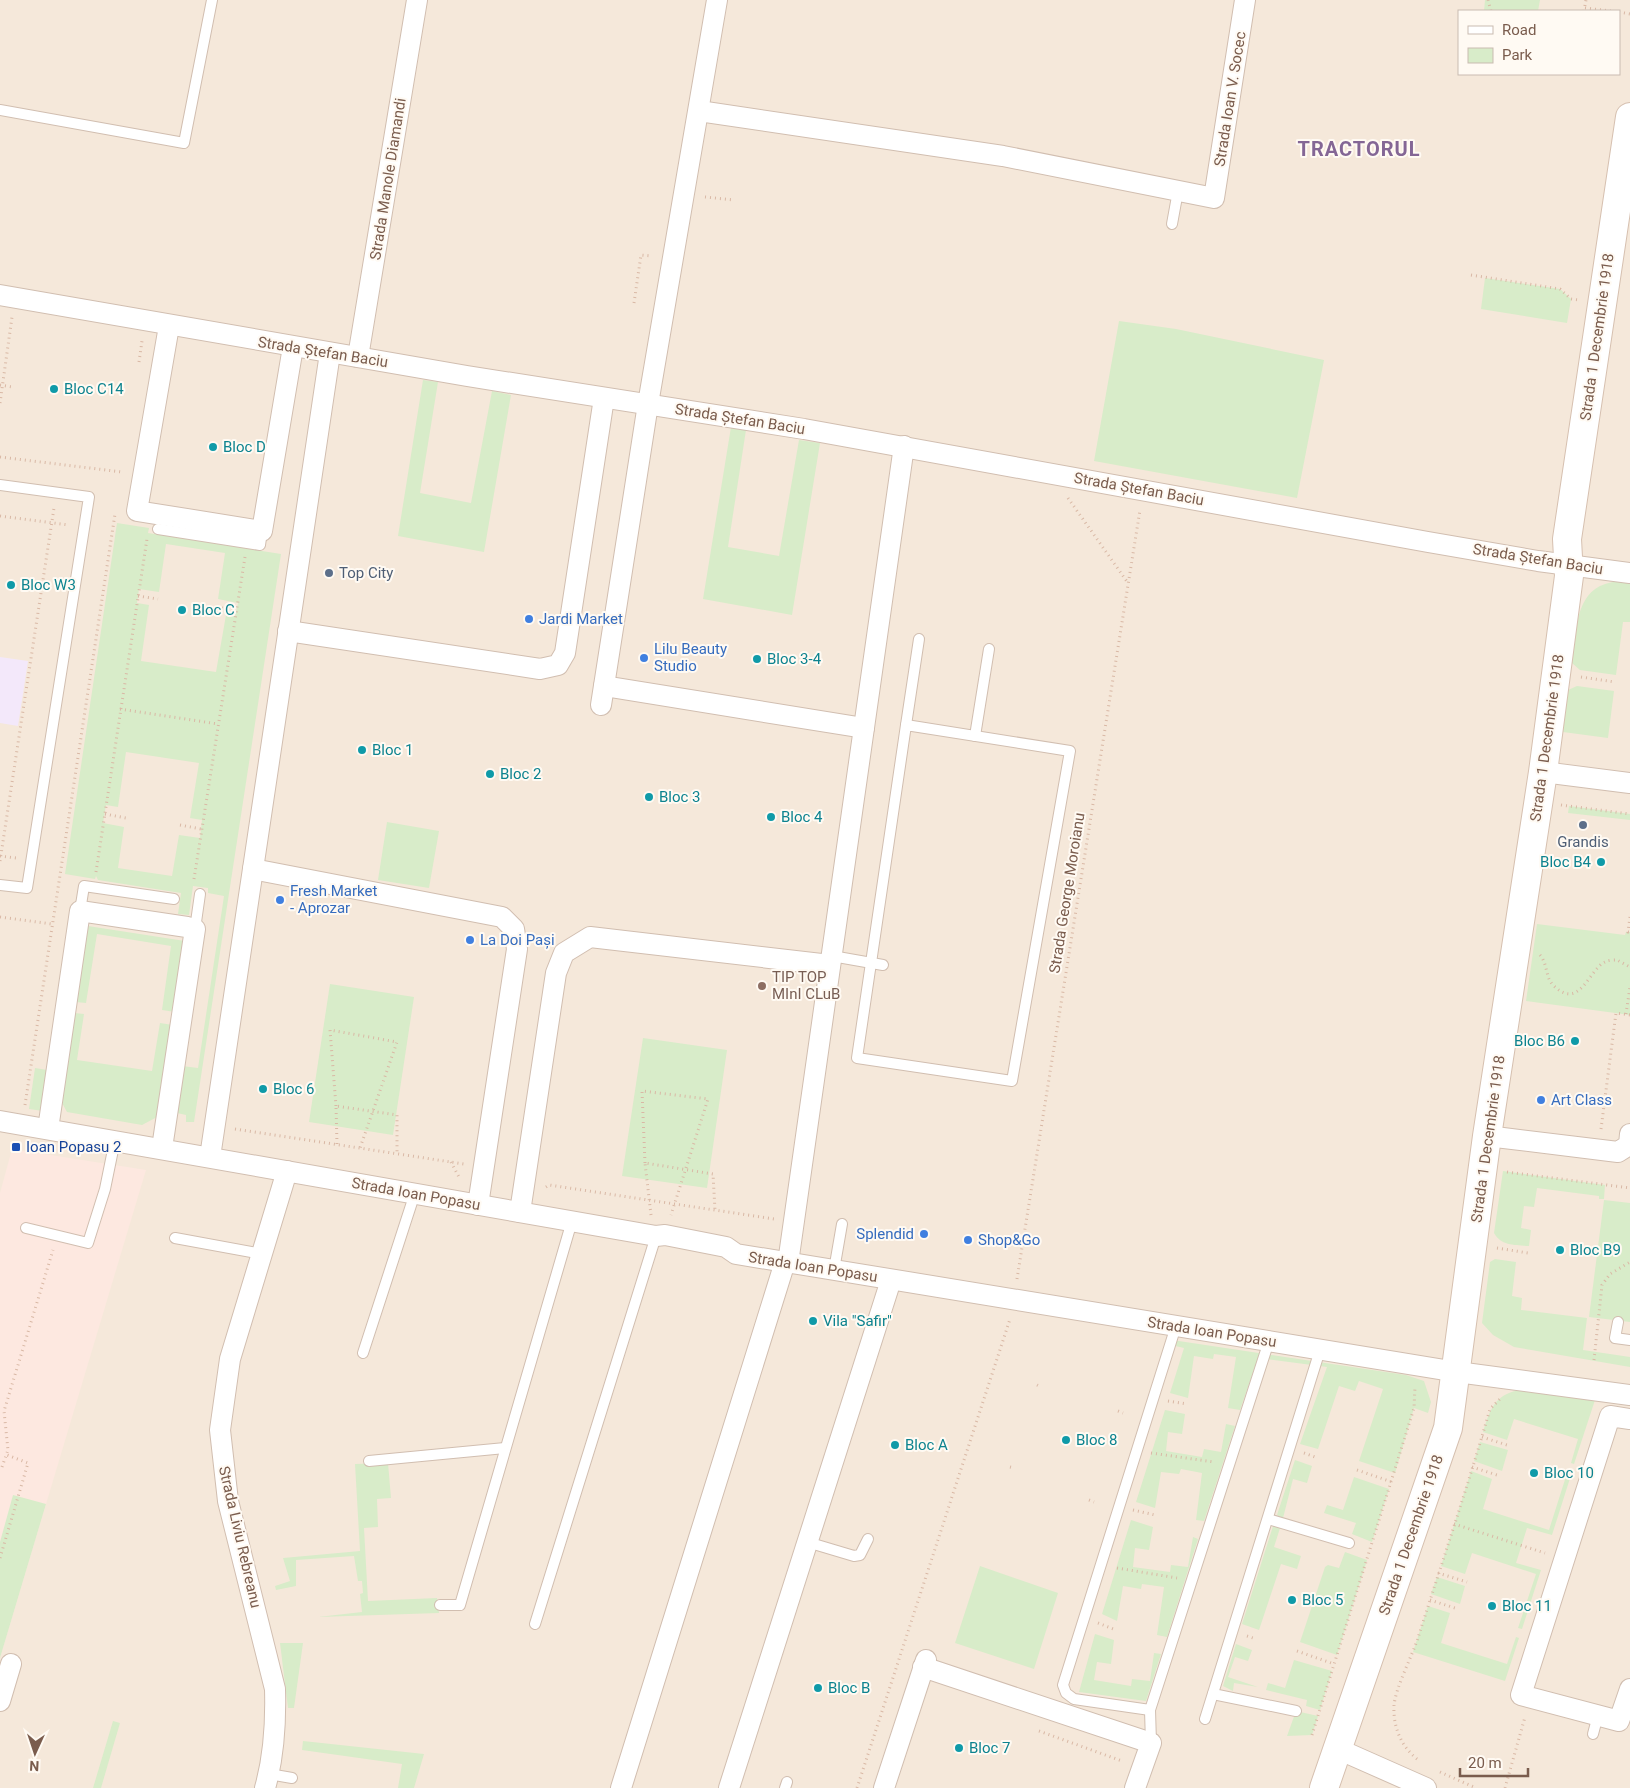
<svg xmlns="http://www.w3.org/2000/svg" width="1630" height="1788" font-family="Roboto,sans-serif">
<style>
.residential{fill:#f5e8da;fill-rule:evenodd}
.commercial{fill:#fde8e0}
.education{fill:#f3e8fa}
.green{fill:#d8ecc9;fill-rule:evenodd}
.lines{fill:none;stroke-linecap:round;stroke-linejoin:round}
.lane-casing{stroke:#d1beb0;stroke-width:12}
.street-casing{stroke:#d1beb0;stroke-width:22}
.secondary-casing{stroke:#d6c0b0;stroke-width:30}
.path{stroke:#d9b8a5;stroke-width:3;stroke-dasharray:1 4;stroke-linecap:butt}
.lane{stroke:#fff;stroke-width:10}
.street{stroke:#fff;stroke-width:20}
.secondary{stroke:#fff;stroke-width:28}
.culture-dot{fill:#0f9aa8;stroke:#fffaf3;stroke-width:2}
.service-dot{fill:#5c6f8a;stroke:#fffaf3;stroke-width:2}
.shop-dot{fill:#3f7fe0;stroke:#fffaf3;stroke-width:2}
.education-dot{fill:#8d6e63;stroke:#fffaf3;stroke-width:2}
.transit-dot{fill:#1a4fb4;stroke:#fffaf3;stroke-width:2}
.labels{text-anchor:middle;stroke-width:4;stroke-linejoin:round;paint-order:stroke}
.street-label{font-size:15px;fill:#7a5c4d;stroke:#fffaf3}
.culture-label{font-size:15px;fill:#0d838f;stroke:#fffaf3;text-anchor:start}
.service-label{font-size:15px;fill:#4e5e75;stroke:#fffaf3;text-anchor:start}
.shop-label{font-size:15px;fill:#366cbe;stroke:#fffaf3;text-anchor:start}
.education-label{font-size:15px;fill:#785e54;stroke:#fffaf3;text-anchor:start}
.transit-label{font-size:15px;fill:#164399;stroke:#fffaf3;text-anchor:start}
.district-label{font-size:20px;font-weight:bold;letter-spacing:1px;fill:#846695;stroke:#fffaf3}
</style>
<rect width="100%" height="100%" fill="#fdf6ec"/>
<path class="residential" d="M0,0H1630V1788H0ZM1459,11H1619V74H1459Z"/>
<path class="commercial" d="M12,1149L146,1170L0,1658V1193Z"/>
<path class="education" d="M0,657L28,661L18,726L0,723Z"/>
<g class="green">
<path d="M1485,0H1540L1538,11H1484Z"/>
<path d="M1485,278L1560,289L1571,299L1567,323L1481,309Z"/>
<path d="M1119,321L1176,329L1324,360L1297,498L1094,461Z"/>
<path d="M423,380L438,382L420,493L471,503L492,391L511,395L484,552L398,536Z"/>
<path d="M731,427L746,430L728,547L779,556L799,440L820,443L792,615L703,599Z"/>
<path d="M117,523L149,528L148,533L281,554L194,1122H186V1115L177,1113L182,1066L198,1068L224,896L208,893V888L193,886L189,915L178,914L181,893L98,880L96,876L95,879L65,874ZM166,544L225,553L218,599L238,603L235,616L226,615L216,672L141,661L149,605L137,603L139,589L159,592ZM126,752L199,763L190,818L202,820L200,838L179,835L172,876L118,868L124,827L103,823L106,805L118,807Z"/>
<path d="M1630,579V622H1623L1616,675L1580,670L1572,663C1576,638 1574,599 1600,586C1608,582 1621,581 1630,579Z"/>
<path d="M1577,686L1614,691L1608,738L1563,732L1568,690Z"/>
<path d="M1569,806L1630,814V820L1568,813Z"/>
<path d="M387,822L439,831L429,888L378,880Z"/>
<path d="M1537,924L1625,935L1626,932H1630V1015L1526,1001Z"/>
<path d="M88,926L185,941L175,1012L162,1010L171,946L97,934L86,1003L76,1002Z"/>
<path d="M330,984L414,997L393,1135L309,1122Z"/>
<path d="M74,1013L84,1014L77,1060L152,1071L160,1023L173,1025L159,1116L142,1125L67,1112L61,1101Z"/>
<path d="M643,1038L727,1050L707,1188L622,1176Z"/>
<path d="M35,1068L53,1071L43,1111L29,1109Z"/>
<path d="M1503,1171L1605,1185L1604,1199H1599V1196L1537,1188L1534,1207L1524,1206L1521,1228L1531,1230L1529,1246C1516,1245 1501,1246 1494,1233Z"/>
<path d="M1604,1200L1630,1203V1322L1589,1317Z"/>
<path d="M1495,1259L1516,1262L1512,1296L1522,1298L1521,1310L1587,1318L1583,1350L1630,1357V1367L1514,1347L1493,1335L1482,1323L1490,1262Z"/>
<path d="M1172,1340L1406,1375L1424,1381L1431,1402L1428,1413L1414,1408L1395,1473L1359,1461L1383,1389L1359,1381L1355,1391L1339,1386L1318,1449L1300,1444L1327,1367L1258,1358L1240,1410L1228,1408L1236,1357L1214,1354L1213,1359L1194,1356L1188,1398L1170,1393L1184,1348L1171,1345Z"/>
<path d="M1538,1387L1596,1397L1574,1464L1571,1463L1578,1439L1514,1419L1507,1440L1483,1432C1494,1395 1502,1392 1538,1387Z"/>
<path d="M1165,1410L1185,1414L1182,1434L1168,1432L1166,1451L1202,1457L1204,1449L1221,1452L1226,1424L1235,1426L1204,1521L1196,1520L1202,1473L1181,1469L1179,1474L1161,1472L1155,1508L1136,1502Z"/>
<path d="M1480,1442L1508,1450L1502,1471L1474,1461Z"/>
<path d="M1295,1460L1312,1466L1307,1483L1293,1479L1283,1518L1277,1515Z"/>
<path d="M388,1463L391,1498L377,1499L378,1527L364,1528L368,1601L437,1598L439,1613L318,1617L362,1612L360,1594L363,1593L362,1581H358L354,1556L296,1560V1586L276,1590L275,1586L290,1581L283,1558L360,1551L355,1464Z"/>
<path d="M1568,1470L1572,1472L1552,1535L1527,1528L1516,1563L1541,1570L1522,1629L1518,1628L1536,1574L1472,1553L1465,1574L1441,1566L1471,1471L1492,1479L1483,1509L1549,1530Z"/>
<path d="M1354,1477L1389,1489L1372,1542L1352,1534L1356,1523L1324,1513L1327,1505L1343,1510Z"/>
<path d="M13,1495L46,1504L0,1658V1542Z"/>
<path d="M1131,1520L1153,1527L1149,1550L1135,1548L1133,1567L1170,1572L1171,1565L1188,1567L1193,1537L1198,1539L1167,1637L1157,1635L1164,1587L1142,1584L1141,1589L1123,1586L1117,1621L1102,1614Z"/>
<path d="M1274,1523L1281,1525L1274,1547L1301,1556L1297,1569L1281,1564L1259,1630L1242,1624Z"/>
<path d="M1345,1552L1367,1560L1337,1655L1300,1642L1325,1567L1328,1565L1339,1568Z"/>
<path d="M980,1566L1058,1593L1034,1669L955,1643Z"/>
<path d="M1437,1577L1465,1586L1460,1604L1431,1594Z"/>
<path d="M1428,1606L1450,1613L1441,1643L1507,1664L1516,1637L1519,1638L1505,1681L1413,1652Z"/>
<path d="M1095,1634L1114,1640L1111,1664L1097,1662L1094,1680L1131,1686L1132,1679L1150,1681L1154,1653L1161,1654L1146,1701L1079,1692Z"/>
<path d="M280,1643H303L294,1708H288Z"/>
<path d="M1236,1644L1252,1650L1248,1661L1235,1657L1228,1677L1258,1687L1234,1683L1233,1691L1223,1686Z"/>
<path d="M1294,1660L1332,1671L1320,1710L1306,1706L1307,1700L1266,1690L1268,1683L1285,1688Z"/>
<path d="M1296,1711L1318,1716L1312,1735L1287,1736Z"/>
<path d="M113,1721L120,1723L101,1788H93Z"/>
<path d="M303,1741L424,1754L414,1788H398L402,1764L302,1750Z"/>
</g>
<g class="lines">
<defs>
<g id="lane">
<path d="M0,110L184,143L212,0"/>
<path d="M1172,224L1178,191"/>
<path d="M0,485L89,497L27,888L0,885"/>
<path d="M158,529L260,545L262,531"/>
<path d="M906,725L1070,751L1012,1081L857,1058Z"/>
<path d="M906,725L919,639"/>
<path d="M975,736L989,649"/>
<path d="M80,911L84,886L174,899"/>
<path d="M195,929L200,894"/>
<path d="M832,956L883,965"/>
<path d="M26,1228L88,1243L105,1189L115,1140"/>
<path d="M175,1238L262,1254"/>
<path d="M834,1270L842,1224"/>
<path d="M1618,1322L1615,1338L1630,1340"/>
<path d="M1176,1326L1063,1685L1066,1693L1074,1699L1150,1710L1269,1341"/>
<path d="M363,1353L415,1193"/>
<path d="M369,1461L505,1448"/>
<path d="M1268,1519L1349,1543"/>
<path d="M807,1542L854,1556L860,1555L868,1539"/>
<path d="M440,1605H460L572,1221"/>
<path d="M535,1624L656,1236"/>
<path d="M1213,1694L1296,1711"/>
<path d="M1150,1710L1151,1743"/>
<path d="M1205,1719L1320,1350"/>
<path d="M1593,1734L1598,1715"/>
<path d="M269,1774L292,1778"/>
<path d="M785,1788L787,1782"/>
</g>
<g id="street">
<path d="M699,111L1003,156L1214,198L1245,0"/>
<path d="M0,295L467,376L804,429L1428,542L1538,561L1630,573"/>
<path d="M169,326L137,511L262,531L293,347"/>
<path d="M358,357L417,0"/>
<path d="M288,631L540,669L558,665L565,653L604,398"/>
<path d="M604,686L864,728"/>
<path d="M601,705L648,404L717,0"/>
<path d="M1543,772L1630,783"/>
<path d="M253,869L502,917L514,929L517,949L478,1205"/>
<path d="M0,1121L656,1236L665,1235L726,1247L736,1254L810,1266L1457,1372L1630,1395"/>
<path d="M48,1129L80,911L187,927L195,929L162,1148"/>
<path d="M1487,1136L1618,1152L1629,1145L1630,1134"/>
<path d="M210,1157L330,353"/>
<path d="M520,1212L556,973L564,953L590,937L830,965"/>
<path d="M788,1263L904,446"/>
<path d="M1630,1419L1610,1416L1521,1695L1619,1721L1630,1689"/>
<path d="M923,1667L1151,1743L1135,1788"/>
<path d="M0,1701L11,1664"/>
<path d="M1338,1749L1426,1788"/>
<path d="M265,1788C274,1756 276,1723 275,1689L228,1501L220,1430L230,1359L287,1171"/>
<path d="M621,1788L785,1262"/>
<path d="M729,1788L891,1280"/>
<path d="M884,1788L926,1660"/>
</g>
<path id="secondary" d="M1324,1788L1448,1428L1487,1136L1543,772L1569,576L1567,539L1630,117"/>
</defs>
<use href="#lane" class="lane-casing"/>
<use href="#street" class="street-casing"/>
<use href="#secondary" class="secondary-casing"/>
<g class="path">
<path d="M1488,0L1491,11"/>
<path d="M1585,8L1611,11"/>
<path d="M1584,11L1586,0"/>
<path d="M1619,12L1630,14"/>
<path d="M705,197L734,200"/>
<path d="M1471,275L1560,289L1571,299L1579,300"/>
<path d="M634,303L641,255L652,256"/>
<path d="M139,362L142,341"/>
<path d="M0,385L12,387"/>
<path d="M0,403L12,317"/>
<path d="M0,457L122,472"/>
<path d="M1068,498L1128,583"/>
<path d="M0,516L69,525"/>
<path d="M138,596L158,599"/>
<path d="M217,607L236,611"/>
<path d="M1581,677L1615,682"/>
<path d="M120,709L218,724"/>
<path d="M1561,805L1630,814"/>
<path d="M105,814L126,818"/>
<path d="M180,825L201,829"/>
<path d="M0,856L16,858"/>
<path d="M0,861L54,508"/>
<path d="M96,872L147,539"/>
<path d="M194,879L245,557"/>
<path d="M0,917L52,924"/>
<path d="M1630,917L1628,932H1630"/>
<path d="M1540,955C1548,964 1545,978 1554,986C1580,1011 1589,969 1605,962C1608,960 1614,960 1617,960L1630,967"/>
<path d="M1626,1014L1630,987"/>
<path d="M25,1105L115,514"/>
<path d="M336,1106L330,1030L397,1042L360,1148"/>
<path d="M235,1129L464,1164"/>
<path d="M1601,1129L1616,1013L1630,1015"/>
<path d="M337,1144L336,1106L397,1115V1154"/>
<path d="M451,1162L460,1179"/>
<path d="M645,1163L642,1091L708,1099L671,1215"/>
<path d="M1507,1172L1630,1188"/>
<path d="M546,1187L549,1185L774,1219"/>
<path d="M651,1215L645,1163L713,1174L715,1210"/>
<path d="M1497,1248L1528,1253"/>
<path d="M1017,1279L1140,510"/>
<path d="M1594,1360L1602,1285L1610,1274L1630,1262"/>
<path d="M1037,1385L1041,1387"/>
<path d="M1168,1401L1187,1404"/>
<path d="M1118,1411L1123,1413"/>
<path d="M1482,1437L1510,1446"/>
<path d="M1151,1453L1214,1462"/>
<path d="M1304,1453L1315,1457"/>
<path d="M2,1467L8,1450L4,1411L53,1250"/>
<path d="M1010,1467L1014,1468"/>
<path d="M1472,1467L1500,1476"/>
<path d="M1357,1470L1392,1482"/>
<path d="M1089,1500L1094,1502"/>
<path d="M1133,1510L1155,1515"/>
<path d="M1454,1524L1545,1553"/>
<path d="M0,1558L28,1463L7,1455"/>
<path d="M1117,1568L1177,1578"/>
<path d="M1438,1573L1467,1582"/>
<path d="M1430,1600L1458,1609"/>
<path d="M1098,1623L1116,1630"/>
<path d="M1247,1636L1256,1639"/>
<path d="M1297,1651L1334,1664"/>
<path d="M1039,1731L1122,1761"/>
<path d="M1312,1735L1414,1408L1415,1387"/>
<path d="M1417,1759C1401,1746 1393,1727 1394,1706C1395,1689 1412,1656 1418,1638C1442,1562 1468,1486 1490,1409L1501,1398"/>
<path d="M1440,1772L1476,1788"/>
<path d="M857,1788L1010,1319"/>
<path d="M1505,1788L1525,1717"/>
</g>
<use href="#lane" class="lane"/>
<use href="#street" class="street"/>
<use href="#secondary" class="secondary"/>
</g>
<g class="culture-dot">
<circle cx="54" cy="389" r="5"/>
<circle cx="213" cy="447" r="5"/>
<circle cx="11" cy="585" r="5"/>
<circle cx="182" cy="610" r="5"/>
<circle cx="757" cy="659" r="5"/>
<circle cx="362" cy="750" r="5"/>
<circle cx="490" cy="774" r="5"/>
<circle cx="649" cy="797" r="5"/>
<circle cx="771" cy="817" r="5"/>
<circle cx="1601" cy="862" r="5"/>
<circle cx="1575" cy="1041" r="5"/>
<circle cx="263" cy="1089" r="5"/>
<circle cx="1560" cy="1250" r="5"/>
<circle cx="813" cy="1321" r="5"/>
<circle cx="1066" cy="1440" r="5"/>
<circle cx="895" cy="1445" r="5"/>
<circle cx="1534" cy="1473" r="5"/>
<circle cx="1292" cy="1600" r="5"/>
<circle cx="1492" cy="1606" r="5"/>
<circle cx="818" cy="1688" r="5"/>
<circle cx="959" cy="1748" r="5"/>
</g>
<g class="service-dot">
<circle cx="329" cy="573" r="5"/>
<circle cx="1583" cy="825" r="5"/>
</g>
<g class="shop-dot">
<circle cx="529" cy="619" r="5"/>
<circle cx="644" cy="658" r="5"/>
<circle cx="280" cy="900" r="5"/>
<circle cx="470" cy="940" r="5"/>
<circle cx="1541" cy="1100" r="5"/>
<circle cx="924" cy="1234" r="5"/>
<circle cx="968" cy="1240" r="5"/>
</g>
<circle class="education-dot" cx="762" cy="986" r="5"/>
<rect class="transit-dot" x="11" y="1142" width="10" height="10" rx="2.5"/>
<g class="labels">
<g class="street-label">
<text transform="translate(1230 99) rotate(-81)" y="5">Strada Ioan V. Socec</text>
<text transform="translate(388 179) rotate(-81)" y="5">Strada Manole Diamandi</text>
<text transform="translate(1597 337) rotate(-82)" y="5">Strada 1 Decembrie 1918</text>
<text transform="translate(323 352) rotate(9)" y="5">Strada Ștefan Baciu</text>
<text transform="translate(740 419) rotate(9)" y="5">Strada Ștefan Baciu</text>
<text transform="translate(1139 489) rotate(10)" y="5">Strada Ștefan Baciu</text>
<text transform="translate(1538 559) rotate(9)" y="5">Strada Ștefan Baciu</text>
<text transform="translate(1547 738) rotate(-82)" y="5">Strada 1 Decembrie 1918</text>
<text transform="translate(1067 893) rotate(-81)" y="5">Strada George Moroianu</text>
<text transform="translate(1488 1139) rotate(-82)" y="5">Strada 1 Decembrie 1918</text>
<text transform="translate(416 1194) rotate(10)" y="5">Strada Ioan Popasu</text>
<text transform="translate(813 1267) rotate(9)" y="5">Strada Ioan Popasu</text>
<text transform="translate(1212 1332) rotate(9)" y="5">Strada Ioan Popasu</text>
<text transform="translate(1411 1535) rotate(-71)" y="5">Strada 1 Decembrie 1918</text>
<text transform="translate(240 1537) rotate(77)" y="5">Strada Liviu Rebreanu</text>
</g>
<g class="culture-label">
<text x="64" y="394">Bloc C14</text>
<text x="223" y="452">Bloc D</text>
<text x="21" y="590">Bloc W3</text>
<text x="192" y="615">Bloc C</text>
<text x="767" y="664">Bloc 3-4</text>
<text x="372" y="755">Bloc 1</text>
<text x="500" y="779">Bloc 2</text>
<text x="659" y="802">Bloc 3</text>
<text x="781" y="822">Bloc 4</text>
<text x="1591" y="867" text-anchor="end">Bloc B4</text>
<text x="1565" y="1046" text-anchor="end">Bloc B6</text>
<text x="273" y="1094">Bloc 6</text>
<text x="1570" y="1255">Bloc B9</text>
<text x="823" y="1326">Vila "Safir"</text>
<text x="1076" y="1445">Bloc 8</text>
<text x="905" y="1450">Bloc A</text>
<text x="1544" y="1478">Bloc 10</text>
<text x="1302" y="1605">Bloc 5</text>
<text x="1502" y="1611">Bloc 11</text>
<text x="828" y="1693">Bloc B</text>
<text x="969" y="1753">Bloc 7</text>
</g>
<g class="service-label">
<text x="339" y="578">Top City</text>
<text x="1583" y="847" text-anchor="middle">Grandis</text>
</g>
<g class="shop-label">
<text x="539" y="624">Jardi Market</text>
<text x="654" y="654">Lilu Beauty<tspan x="654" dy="17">Studio</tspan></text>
<text x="290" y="896">Fresh Market<tspan x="290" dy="17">- Aprozar</tspan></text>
<text x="480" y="945">La Doi Pași</text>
<text x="1551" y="1105">Art Class</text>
<text x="914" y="1239" text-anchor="end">Splendid</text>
<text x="978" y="1245">Shop&amp;Go</text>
</g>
<g class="education-label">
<text x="772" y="982">TIP TOP<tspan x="772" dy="17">MInI CLuB</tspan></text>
</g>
<g class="transit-label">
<text x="26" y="1152">Ioan Popasu 2</text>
</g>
<g class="district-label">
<text x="1359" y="156">TRACTORUL</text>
</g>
</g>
<rect x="1458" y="10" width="162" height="65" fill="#fffaf3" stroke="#cabbb1"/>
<rect x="1468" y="26" width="25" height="8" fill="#ffffff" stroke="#cabbb1"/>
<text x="1502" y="35" font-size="15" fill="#7a5c4d">Road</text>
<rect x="1468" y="48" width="25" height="15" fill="#d8ecc9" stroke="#cabbb1"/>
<text x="1502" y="60" font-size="15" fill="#7a5c4d">Park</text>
<g transform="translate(35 1753) rotate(183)" stroke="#fffaf3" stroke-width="4" paint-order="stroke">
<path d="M0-4L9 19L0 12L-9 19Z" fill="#7a5c4d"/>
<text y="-8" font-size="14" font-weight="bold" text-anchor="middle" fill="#7a5c4d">N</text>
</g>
<path d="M1460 1768v8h68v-8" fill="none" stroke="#7a5c4d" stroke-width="2.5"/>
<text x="1468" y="1768" font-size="15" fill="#7a5c4d" stroke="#fffaf3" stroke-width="4" paint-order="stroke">20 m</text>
</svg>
